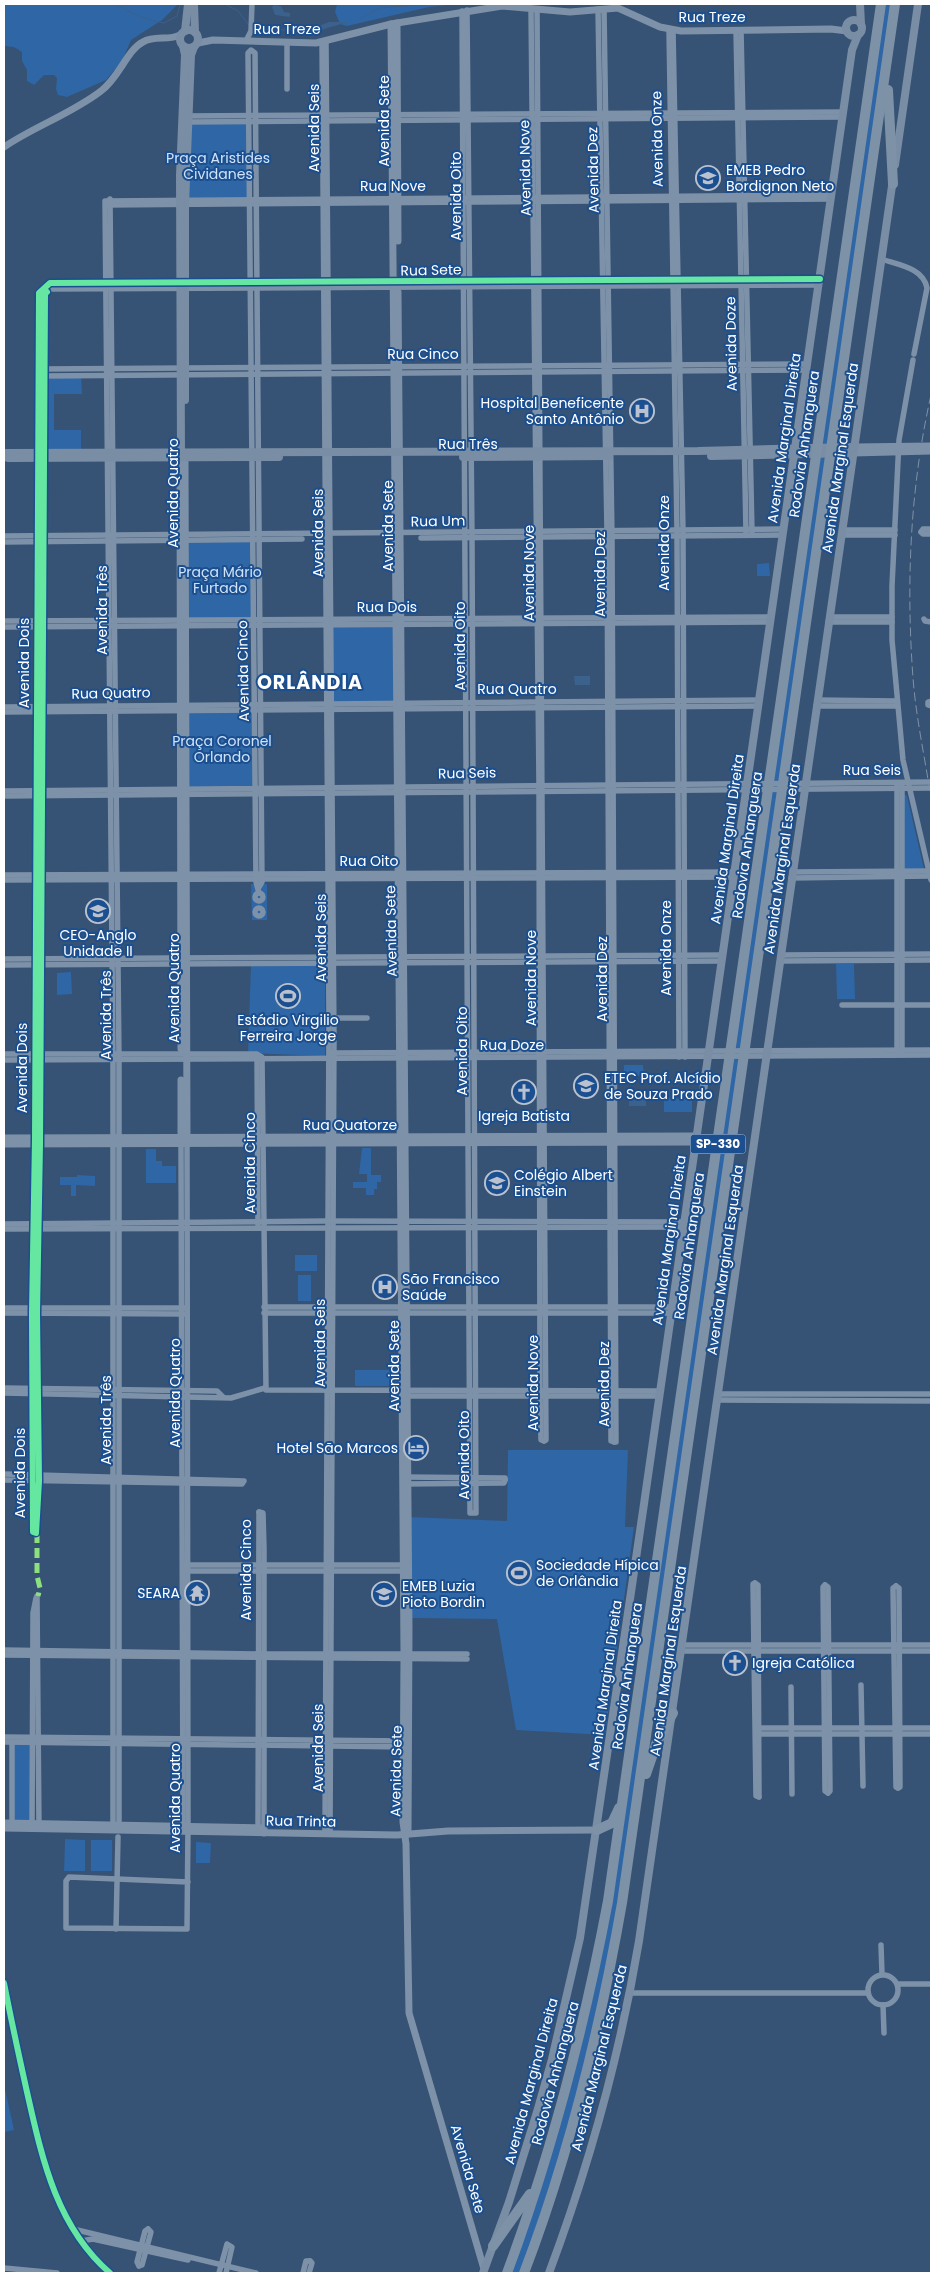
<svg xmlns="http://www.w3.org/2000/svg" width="935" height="2277" font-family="Poppins,sans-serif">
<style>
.green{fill:#2f66a5}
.water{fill:#3b618d}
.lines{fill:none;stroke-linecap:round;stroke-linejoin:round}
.stream{stroke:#3b618d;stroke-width:1}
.minor{stroke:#7d92a8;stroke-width:5.5}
.tertiary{stroke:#7d92a8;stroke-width:7}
.secondary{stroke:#798da4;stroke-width:8}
.motorway{stroke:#7e92a7;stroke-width:10}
.rail{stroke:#7e92a7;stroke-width:1;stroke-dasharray:9 4;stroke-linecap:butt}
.quiet{stroke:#8de07e;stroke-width:5;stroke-dasharray:10 5;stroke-linecap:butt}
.cycleway-casing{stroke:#1b4f8f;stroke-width:9}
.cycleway{stroke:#66e7a1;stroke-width:6}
.labels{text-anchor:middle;stroke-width:4;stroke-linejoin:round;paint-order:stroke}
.shield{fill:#1b4f8f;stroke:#bbcadd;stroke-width:1}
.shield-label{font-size:12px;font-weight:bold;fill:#fff}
.street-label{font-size:14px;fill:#fff;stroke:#1b4f8f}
.park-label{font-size:14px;fill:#cfe3fa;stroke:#1b4f8f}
.poi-label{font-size:14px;fill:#fff;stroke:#1b4f8f;text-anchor:start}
.district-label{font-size:19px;font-weight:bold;letter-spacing:1px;fill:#fff;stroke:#1b4f8f}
</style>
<rect width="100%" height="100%" fill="#365274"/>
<g class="green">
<path d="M4,4H178L162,20L131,40L122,61L106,80L67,97L58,95L56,89L57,78L54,75H44L34,85L27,81V70L22,61V52L14,47L4,46Z"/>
<path d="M337,4H459L429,7L347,26L340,24L335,12Z"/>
<path d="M883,4H892L619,1909L576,2104L521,2273H509L586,2026Z"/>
<path d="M250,121V200H185L188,122Z"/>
<path d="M81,375L82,394H54V430H81V452H44L45,376Z"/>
<path d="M186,540H254L255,620H187Z"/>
<path d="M769,563L770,576H757V564Z"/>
<path d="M396,624V702L333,703L332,625Z"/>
<path d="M256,709L257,788L187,789L186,710Z"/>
<path d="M904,794L907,796L924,869L903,870Z"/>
<path d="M251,884H267V920H252Z"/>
<path d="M836,964H854L855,999H837Z"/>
<path d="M251,965L325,966V1056L248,1053Z"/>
<path d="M71,972L72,994L57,995V973Z"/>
<path d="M624,1065H643L644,1076H624Z"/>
<path d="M664,1098L692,1099V1112H664Z"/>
<path d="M362,1148H371V1175H381V1182H377V1189H374V1195H366V1188H353V1182H367V1174H359Z"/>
<path d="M146,1149H156V1161H162V1166H176V1183H146Z"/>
<path d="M77,1175L95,1176V1186L76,1185V1196H71V1185H60V1177H77Z"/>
<rect x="295" y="1255" width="22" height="16"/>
<rect x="298" y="1275" width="13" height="26"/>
<rect x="355" y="1370" width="42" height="16"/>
<path d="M508,1450H628L625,1527H634L605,1735L516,1730L497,1619L410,1618L409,1517L507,1521Z"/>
<path d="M12,1742L33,1743V1824L12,1823Z"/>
<path d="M65,1839L85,1840V1871H64Z"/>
<rect x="91" y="1840" width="21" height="31"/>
<path d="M196,1842L211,1843L210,1863H196Z"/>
<path d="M4,2084L14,2130L4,2132Z"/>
</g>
<g class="water">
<path d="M274,5L281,6L284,12L290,13V17L275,15L272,7Z"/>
<path d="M362,18L324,29L317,33L276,30L316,27L329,22H348Z"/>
<path d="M574,676H590V685H575Z"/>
<rect x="629" y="1097" width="17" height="9"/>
</g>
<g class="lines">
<g class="stream">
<path d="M4,4H6"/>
<path d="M46,4H62"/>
<path d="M115,4L140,17L164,23L177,16L180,4"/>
<path d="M225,4L238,11L249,25"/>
<path d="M360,19L380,8L426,4"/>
<path d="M254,27L278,30"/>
</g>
<g class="minor">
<path d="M531,9L539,785L540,1396L541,1440L544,1441"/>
<path d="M537,9L546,1440L544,1441"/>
<path d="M598,9L607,532L611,1441L614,1442"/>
<path d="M604,9L612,538L616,1442H614"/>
<path d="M462,11L470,1513H476L472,537L467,10"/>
<path d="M669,29L677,531L679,1057"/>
<path d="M673,30L683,531L685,1057"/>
<path d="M736,30L746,533"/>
<path d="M741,30L752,532"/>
<path d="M246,41L251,31L252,4"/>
<path d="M322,42L329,1018L325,1834"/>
<path d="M326,42L334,1037L330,1834"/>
<path d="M287,43V89"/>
<path d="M186,116L844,112"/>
<path d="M187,122L843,117"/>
<path d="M110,199L119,1059V1828"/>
<path d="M107,205L831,199"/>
<path d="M881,259C899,265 923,268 927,288L914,354"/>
<path d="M47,292L45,294L40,1144L37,1313L39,1481L36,1533L33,1532L32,1313L35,1139L39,293L50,283L820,279"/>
<path d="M47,292L49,289L819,285"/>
<path d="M913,360L899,440L892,586V640L903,760L931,880"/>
<path d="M42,369L807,364"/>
<path d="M42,376L806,370"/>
<path d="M842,530H895"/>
<path d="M921,532L923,529H931"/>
<path d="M921,532L923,534H931"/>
<path d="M842,535H895"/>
<path d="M4,536L783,529"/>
<path d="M421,538L783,535"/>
<path d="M4,542L302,539"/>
<path d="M829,617H892"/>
<path d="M924,619L925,621L931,622"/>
<path d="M4,621L771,617"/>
<path d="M828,622H892"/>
<path d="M4,627L770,622"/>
<path d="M817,700L896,701"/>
<path d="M931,701L928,702V705L931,706"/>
<path d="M816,706H897"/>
<path d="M4,707L759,700"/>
<path d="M4,712L759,706"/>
<path d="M897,784V1053"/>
<path d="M902,786V1054"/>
<path d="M4,791L931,782"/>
<path d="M4,796L931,788"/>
<path d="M792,872L928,871"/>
<path d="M4,875L735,872"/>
<path d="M791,878L930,876"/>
<path d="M4,880L734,877"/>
<path d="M259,887L262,882L255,53L251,50L248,53L256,882L259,893"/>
<circle cx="259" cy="897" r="4"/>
<circle cx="259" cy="912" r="4"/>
<path d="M781,955L931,954"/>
<path d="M4,959L723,955"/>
<path d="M780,961L931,960"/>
<path d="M4,965L722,961"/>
<path d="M842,1005H931"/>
<path d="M331,1018H367"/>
<path d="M331,1053L931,1050"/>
<path d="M4,1054H257L262,1057L266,1390L660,1391"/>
<path d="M257,1056L258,1225"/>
<path d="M4,1060L931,1055"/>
<path d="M181,1143L183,1829"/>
<path d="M187,1143L188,1826L187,1929L66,1928V1881L69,1877L188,1882"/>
<path d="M4,1224L327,1221L684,1222"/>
<path d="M4,1229L683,1227"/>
<path d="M264,1307H672"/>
<path d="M4,1308H185"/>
<path d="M4,1313L184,1314"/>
<path d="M264,1313H671"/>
<path d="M4,1388L217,1391L223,1397"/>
<path d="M4,1393L231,1398L265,1388"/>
<path d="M719,1394H931"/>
<path d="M404,1396H659"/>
<path d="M718,1400L931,1401"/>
<path d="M4,1474L244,1481L242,1484L4,1480"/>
<path d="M405,1477L505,1478V1480"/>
<path d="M404,1484L504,1483L505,1480"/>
<path d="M259,1512L263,1513L264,1548V1828"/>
<path d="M185,1565H406"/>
<path d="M185,1571H406"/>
<path d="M755,1583L753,1584L756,1796L759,1797"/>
<path d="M755,1583L758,1585L759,1797"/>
<path d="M825,1585L823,1587L825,1791L828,1793"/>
<path d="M825,1585L828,1587L830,1791L828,1793"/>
<path d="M896,1586L893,1588L896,1787L898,1788"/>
<path d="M896,1586L899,1588L900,1787L898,1788"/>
<path d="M37,1596L39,1828"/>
<path d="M683,1645H931"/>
<path d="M4,1650L263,1654H467"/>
<path d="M682,1651H931"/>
<path d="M4,1655L467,1659"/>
<path d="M861,1685L863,1786"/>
<path d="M791,1687L792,1794"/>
<path d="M756,1728H931"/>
<path d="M756,1734H931"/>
<path d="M4,1737L407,1741"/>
<path d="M4,1742L407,1747"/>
<path d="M12,1823V1742"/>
<path d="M32,1828L33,1613L36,1598"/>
<path d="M113,1829V1059L105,201L831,195"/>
<path d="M258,1831L259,1512"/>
<path d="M116,1929L118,1837"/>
<path d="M881,1945L882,1974"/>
<circle cx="883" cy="1990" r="15"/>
<path d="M898,1984H931"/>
<path d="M629,1993H868"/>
<path d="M883,2005L884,2033"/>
<path d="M73,2229L256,2273"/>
<path d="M81,2241L93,2239L188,2260"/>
<path d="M139,2266L142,2265L151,2232L148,2229"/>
<path d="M139,2266L137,2262L145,2231L148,2229"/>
<path d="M4,2268L57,2273"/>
<path d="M219,2273L227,2244L232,2247L226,2273"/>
<path d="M303,2273L306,2261H310"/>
<path d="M309,2273L312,2263L310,2261"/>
</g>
<g class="tertiary">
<path d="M397,23L398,241"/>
<path d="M391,24L399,971L404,1653L403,1822L406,1844L409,2013L484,2269"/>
<path d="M198,43L213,40L316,43L391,24L502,6L570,12L618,8L660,27L681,31L831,29L847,31"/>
<path d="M4,147C35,126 71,114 101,91C119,78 127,50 143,42C154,35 169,41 180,35"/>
<path d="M398,292L409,1628L408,1834"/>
<path d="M853,447L931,446"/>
<path d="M853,453L931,451"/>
<path d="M180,457L181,1049"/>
<path d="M185,457L187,1140"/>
<path d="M181,1080V1142"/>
<path d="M4,1138L696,1136"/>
<path d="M4,1144L695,1142"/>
<path d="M4,1823L264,1828V1833"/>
<path d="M4,1828L397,1835L448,1831L597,1830"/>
</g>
<g class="secondary">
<path d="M194,4L195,32"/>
<path d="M860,4L861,24"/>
<circle cx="854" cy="28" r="8"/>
<circle cx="189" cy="39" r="9"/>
<path d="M185,31L188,4"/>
<path d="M895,165L918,4"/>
<path d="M185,400V205L191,55L194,47"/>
<path d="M4,453L698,451L853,447"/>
<path d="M181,456L180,175L185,55L183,46"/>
<path d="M711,456L853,453"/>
<path d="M463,457L609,456"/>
<path d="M8,458L279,457"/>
<path d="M4,1983C11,2019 19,2056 27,2092C42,2158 56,2226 110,2273"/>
<path d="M483,2273L509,2202L537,2112L552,2059L580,1938L644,1504L852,50L858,35"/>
<path d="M549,2273C589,2166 620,2054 639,1941L893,179"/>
</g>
<g class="motorway">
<path d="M888,90L893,184"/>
<path d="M646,1774L657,1742L673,1713"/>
<path d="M597,1830L612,1823L619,1808"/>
<path d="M493,2246L530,2194"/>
<path d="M507,2273C552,2152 584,2028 608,1901L881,4"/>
<path d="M524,2273C570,2153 600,2029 622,1903L895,4"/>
</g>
<path class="rail" d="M931,395C910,488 906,583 913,678C916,718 925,758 931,798"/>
<path class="quiet" d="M37,1533V1576L40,1588L38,1596"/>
<defs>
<g id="cycleway">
<path d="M44,289L47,292L45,294L40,1144L37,1313L39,1481L36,1533L33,1532L32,1313L35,1139L39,293L50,283L820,279"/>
<path d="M4,1983C11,2019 19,2056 27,2092C42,2158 56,2226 110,2273"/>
</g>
</defs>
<use href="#cycleway" class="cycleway-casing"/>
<use href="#cycleway" class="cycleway"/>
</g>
<defs>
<symbol id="school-ring" viewBox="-11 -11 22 22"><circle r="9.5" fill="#1b4f8f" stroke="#b9c2ce" stroke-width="1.5"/><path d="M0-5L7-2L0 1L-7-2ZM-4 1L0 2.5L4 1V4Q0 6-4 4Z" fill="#b9c2ce"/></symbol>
<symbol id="hospital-ring" viewBox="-11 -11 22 22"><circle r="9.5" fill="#1b4f8f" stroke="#b9c2ce" stroke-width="1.5"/><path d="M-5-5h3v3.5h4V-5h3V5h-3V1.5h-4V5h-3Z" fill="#b9c2ce"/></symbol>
<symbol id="stadium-ring" viewBox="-11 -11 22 22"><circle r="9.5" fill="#1b4f8f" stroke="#b9c2ce" stroke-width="1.5"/><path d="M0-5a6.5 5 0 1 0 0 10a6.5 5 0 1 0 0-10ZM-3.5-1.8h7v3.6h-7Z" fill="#b9c2ce"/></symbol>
<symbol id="university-ring" viewBox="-11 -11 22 22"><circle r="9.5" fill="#1b4f8f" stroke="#b9c2ce" stroke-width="1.5"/><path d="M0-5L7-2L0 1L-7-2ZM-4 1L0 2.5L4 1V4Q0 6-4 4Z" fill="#b9c2ce"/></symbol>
<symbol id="church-ring" viewBox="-11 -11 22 22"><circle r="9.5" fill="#1b4f8f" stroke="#b9c2ce" stroke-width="1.5"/><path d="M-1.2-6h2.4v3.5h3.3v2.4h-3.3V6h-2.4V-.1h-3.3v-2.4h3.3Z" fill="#b9c2ce"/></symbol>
<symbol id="hotel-ring" viewBox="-11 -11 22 22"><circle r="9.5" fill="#1b4f8f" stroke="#b9c2ce" stroke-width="1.5"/><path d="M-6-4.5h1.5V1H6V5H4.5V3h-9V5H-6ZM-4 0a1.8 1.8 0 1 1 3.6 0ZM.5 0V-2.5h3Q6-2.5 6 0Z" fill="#b9c2ce"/></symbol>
<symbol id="temple-ring" viewBox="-11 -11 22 22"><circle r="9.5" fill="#1b4f8f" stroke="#b9c2ce" stroke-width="1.5"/><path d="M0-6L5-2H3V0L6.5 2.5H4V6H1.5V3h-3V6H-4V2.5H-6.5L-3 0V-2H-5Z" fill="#b9c2ce"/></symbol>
</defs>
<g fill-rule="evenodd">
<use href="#school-ring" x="694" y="164" width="28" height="28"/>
<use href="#hospital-ring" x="628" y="397" width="28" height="28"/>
<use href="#school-ring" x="84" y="897" width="28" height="28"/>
<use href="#stadium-ring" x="274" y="982" width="28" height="28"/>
<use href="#university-ring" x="572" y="1072" width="28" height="28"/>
<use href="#church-ring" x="510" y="1078" width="28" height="28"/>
<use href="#school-ring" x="483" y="1169" width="28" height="28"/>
<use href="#hospital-ring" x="371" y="1273" width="28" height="28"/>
<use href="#hotel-ring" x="402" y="1434" width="28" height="28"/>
<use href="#stadium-ring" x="505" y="1559" width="28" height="28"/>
<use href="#temple-ring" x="183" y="1579" width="28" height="28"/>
<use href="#school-ring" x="370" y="1580" width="28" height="28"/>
<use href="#church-ring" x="721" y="1649" width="28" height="28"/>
</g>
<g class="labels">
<rect class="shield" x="690.5" y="1134.5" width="55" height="19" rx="4"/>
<g class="shield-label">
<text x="718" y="1148">SP-330</text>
</g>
<g class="street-label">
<text x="712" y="22">Rua Treze</text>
<text x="287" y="34">Rua Treze</text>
<text transform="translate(384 121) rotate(-90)" y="5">Avenida Sete</text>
<text transform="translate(314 128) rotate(-90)" y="5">Avenida Seis</text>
<text transform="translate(657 139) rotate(-91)" y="5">Avenida Onze</text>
<text transform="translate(525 168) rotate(-91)" y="5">Avenida Nove</text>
<text transform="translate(593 170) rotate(-91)" y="5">Avenida Dez</text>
<text x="393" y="191">Rua Nove</text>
<text transform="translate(456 196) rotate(-90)" y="5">Avenida Oito</text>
<text transform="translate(431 270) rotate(-1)" y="5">Rua Sete</text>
<text transform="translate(731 344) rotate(-91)" y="5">Avenida Doze</text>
<text x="423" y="359">Rua Cinco</text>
<text transform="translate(784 438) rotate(-82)" y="5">Avenida Marginal Direita</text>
<text x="468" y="449">Rua Três</text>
<text transform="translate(804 444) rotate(-82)" y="5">Rodovia Anhanguera</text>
<text transform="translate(840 458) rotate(-82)" y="5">Avenida Marginal Esquerda</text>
<text transform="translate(173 493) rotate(-90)" y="5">Avenida Quatro</text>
<text transform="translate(438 521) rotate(-1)" y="5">Rua Um</text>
<text transform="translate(388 526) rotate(-90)" y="5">Avenida Sete</text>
<text transform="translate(318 533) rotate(-90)" y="5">Avenida Seis</text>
<text transform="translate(664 543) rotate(-90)" y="5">Avenida Onze</text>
<text transform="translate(529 573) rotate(-90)" y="5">Avenida Nove</text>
<text transform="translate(600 574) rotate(-90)" y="5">Avenida Dez</text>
<text x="387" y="612">Rua Dois</text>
<text transform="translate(102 610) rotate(-90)" y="5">Avenida Três</text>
<text transform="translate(460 646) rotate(-90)" y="5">Avenida Oito</text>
<text transform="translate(24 663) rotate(-90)" y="5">Avenida Dois</text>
<text transform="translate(243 671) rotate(-91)" y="5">Avenida Cinco</text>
<text x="517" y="694">Rua Quatro</text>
<text transform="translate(111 693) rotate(-1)" y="5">Rua Quatro</text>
<text x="872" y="775">Rua Seis</text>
<text transform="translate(467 773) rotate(-1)" y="5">Rua Seis</text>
<text transform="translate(727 839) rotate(-82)" y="5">Avenida Marginal Direita</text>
<text transform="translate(747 845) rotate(-82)" y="5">Rodovia Anhanguera</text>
<text transform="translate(782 859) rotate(-82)" y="5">Avenida Marginal Esquerda</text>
<text x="369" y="866">Rua Oito</text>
<text transform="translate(391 931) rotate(-91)" y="5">Avenida Sete</text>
<text transform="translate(321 938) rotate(-90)" y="5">Avenida Seis</text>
<text transform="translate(666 948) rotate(-90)" y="5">Avenida Onze</text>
<text transform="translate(531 978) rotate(-90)" y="5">Avenida Nove</text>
<text transform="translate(602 979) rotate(-90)" y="5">Avenida Dez</text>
<text transform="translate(174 988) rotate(-90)" y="5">Avenida Quatro</text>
<text transform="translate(106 1015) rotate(-90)" y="5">Avenida Três</text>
<text x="512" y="1050">Rua Doze</text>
<text transform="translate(462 1051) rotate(-90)" y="5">Avenida Oito</text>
<text transform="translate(22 1068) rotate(-90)" y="5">Avenida Dois</text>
<text x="350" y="1130">Rua Quatorze</text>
<text transform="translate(250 1163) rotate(-90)" y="5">Avenida Cinco</text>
<text transform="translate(669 1240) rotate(-82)" y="5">Avenida Marginal Direita</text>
<text transform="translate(689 1246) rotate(-82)" y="5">Rodovia Anhanguera</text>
<text transform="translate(725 1260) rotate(-82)" y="5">Avenida Marginal Esquerda</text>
<text transform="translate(320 1343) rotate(-90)" y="5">Avenida Seis</text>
<text transform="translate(394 1366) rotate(-90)" y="5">Avenida Sete</text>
<text transform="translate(533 1383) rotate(-90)" y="5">Avenida Nove</text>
<text transform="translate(604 1384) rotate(-90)" y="5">Avenida Dez</text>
<text transform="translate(175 1393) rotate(-90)" y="5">Avenida Quatro</text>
<text transform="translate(106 1420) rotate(-90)" y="5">Avenida Três</text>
<text transform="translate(464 1455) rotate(-90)" y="5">Avenida Oito</text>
<text transform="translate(20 1473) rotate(-90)" y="5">Avenida Dois</text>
<text transform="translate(246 1570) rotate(-90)" y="5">Avenida Cinco</text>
<text transform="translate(668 1661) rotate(-82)" y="5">Avenida Marginal Esquerda</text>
<text transform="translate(627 1676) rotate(-82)" y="5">Rodovia Anhanguera</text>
<text transform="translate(605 1685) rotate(-82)" y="5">Avenida Marginal Direita</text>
<text transform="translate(318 1748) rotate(-90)" y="5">Avenida Seis</text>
<text transform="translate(396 1771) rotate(-89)" y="5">Avenida Sete</text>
<text transform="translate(175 1798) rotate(-90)" y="5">Avenida Quatro</text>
<text transform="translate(301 1821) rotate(1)" y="5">Rua Trinta</text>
<text transform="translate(599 2058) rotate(-76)" y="5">Avenida Marginal Esquerda</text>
<text transform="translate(555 2073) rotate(-75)" y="5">Rodovia Anhanguera</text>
<text transform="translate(531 2081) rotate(-75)" y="5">Avenida Marginal Direita</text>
<text transform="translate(468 2169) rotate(74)" y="5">Avenida Sete</text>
</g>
<g class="park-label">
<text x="218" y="163">Praça Aristides<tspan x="218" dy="16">Cividanes</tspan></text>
<text x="220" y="577">Praça Mário<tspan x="220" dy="16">Furtado</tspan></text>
<text x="222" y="746">Praça Coronel<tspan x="222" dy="16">Orlando</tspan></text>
</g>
<g class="poi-label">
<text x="726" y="175">EMEB Pedro<tspan x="726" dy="16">Bordignon Neto</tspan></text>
<text x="624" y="408" text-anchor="end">Hospital Beneficente<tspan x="624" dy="16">Santo Antônio</tspan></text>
<text x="98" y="940" text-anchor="middle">CEO-Anglo<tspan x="98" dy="16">Unidade II</tspan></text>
<text x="288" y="1025" text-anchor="middle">Estádio Virgilio<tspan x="288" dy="16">Ferreira Jorge</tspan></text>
<text x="604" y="1083">ETEC Prof. Alcídio<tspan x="604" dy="16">de Souza Prado</tspan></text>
<text x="524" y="1121" text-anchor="middle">Igreja Batista</text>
<text x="514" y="1180">Colégio Albert<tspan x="514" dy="16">Einstein</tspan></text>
<text x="402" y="1284">São Francisco<tspan x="402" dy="16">Saúde</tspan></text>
<text x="398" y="1453" text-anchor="end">Hotel São Marcos</text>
<text x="536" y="1570">Sociedade Hípica<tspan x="536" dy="16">de Orlândia</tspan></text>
<text x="402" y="1591">EMEB Luzia<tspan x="402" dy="16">Pioto Bordin</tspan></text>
<text x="180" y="1598" text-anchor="end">SEARA</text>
<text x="752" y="1668">Igreja Católica</text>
</g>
<g class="district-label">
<text x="310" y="689">ORLÂNDIA</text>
</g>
</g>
<rect width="935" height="2277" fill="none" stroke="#ffffff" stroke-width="10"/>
</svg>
